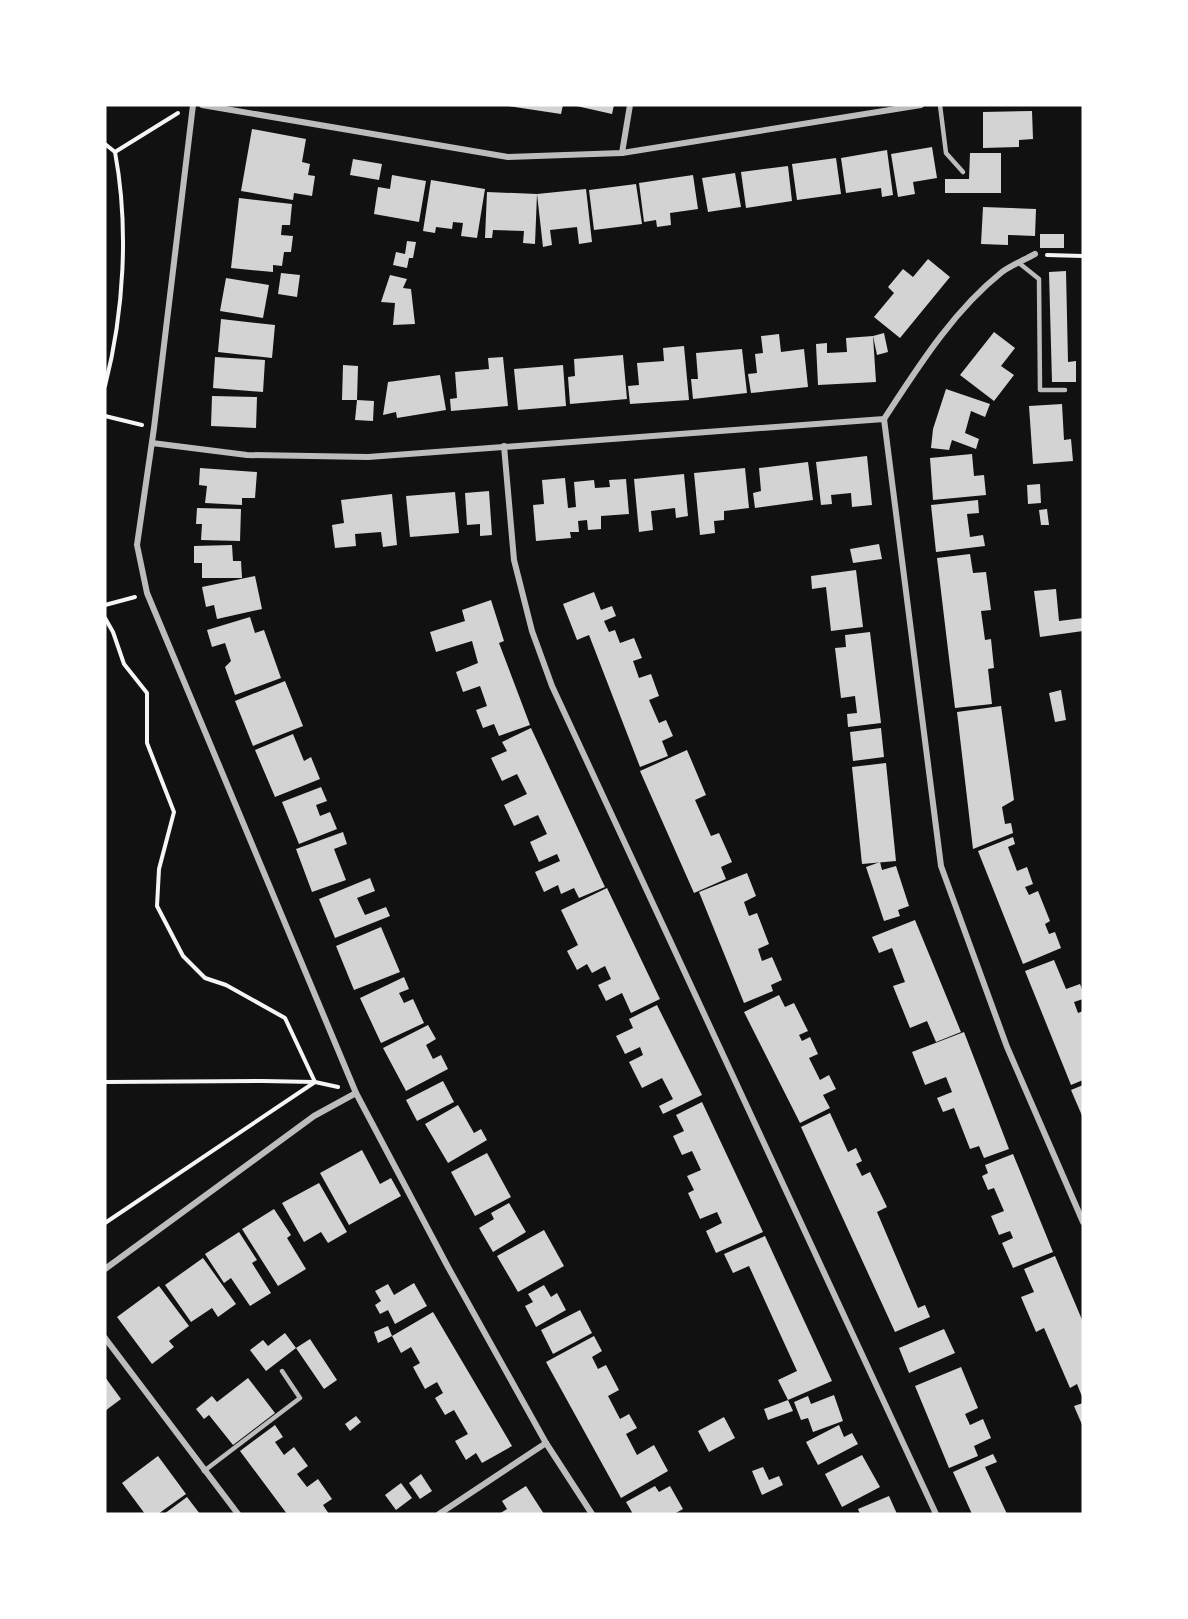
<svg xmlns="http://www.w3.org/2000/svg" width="1188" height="1619" font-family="Ubuntu,sans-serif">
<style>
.building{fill:#d3d3d3}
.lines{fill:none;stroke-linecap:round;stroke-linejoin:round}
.path{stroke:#f5f5f5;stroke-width:4}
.service{stroke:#bcbcbc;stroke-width:4.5}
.minor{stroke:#bcbcbc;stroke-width:6}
</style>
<rect width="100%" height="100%" fill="#111"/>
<g class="building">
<path d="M502,105H563L561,114Z"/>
<path d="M572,105H614L612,114Z"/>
<path d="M1032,111L1033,139L1019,140V147L983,148V112Z"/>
<path d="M252,129L306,139L302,162L310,164L308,175L315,176L312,196L294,193L293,200L241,191Z"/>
<path d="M932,147L937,178L913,182L915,194L898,197L891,154Z"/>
<path d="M887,150L893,195L882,197L881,188L846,193L841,158Z"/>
<path d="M970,153H1001V193H945V179H969Z"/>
<path d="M836,158L841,194L797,200L792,164Z"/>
<path d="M353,159L382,164L379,180L350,175Z"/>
<path d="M788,166L792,201L746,208L741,172Z"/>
<path d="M735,173L741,207L708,212L702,178Z"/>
<path d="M392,175L426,181L419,222L374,214L378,187L390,189Z"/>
<path d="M693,175L698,209L670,213L671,225L657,227L656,220L644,222L639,183Z"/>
<path d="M431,180L485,189L477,238L461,236L463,223L453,222L452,229L436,227L435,233L423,231Z"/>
<path d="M636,184L642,224L594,230L589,190Z"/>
<path d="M586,189L592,242L579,244L577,227L550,230L552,245L543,247L537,194Z"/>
<path d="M487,192L537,194L535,244L523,243L524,231L493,230L492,238H485Z"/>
<path d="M239,198L292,204L290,225H282L281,235L293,236L291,252H284L282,266L273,265V272L231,268Z"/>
<path d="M983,207L1036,209L1035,236L1008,235V245L981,244Z"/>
<rect x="1040" y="234" width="24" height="14"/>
<path d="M407,241L416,242L413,258H409L407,268L393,265L396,252L405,254Z"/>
<path d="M928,259L950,277L900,338L874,317L894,293L888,287L903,269L913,277Z"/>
<path d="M1066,271L1068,362L1076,361V382H1052L1049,272Z"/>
<path d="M281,273L300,275L297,297L278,294Z"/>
<path d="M390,275L407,279L403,288L411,289L415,324L393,325L395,303L381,302Z"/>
<path d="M226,278L269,285L263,318L220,311Z"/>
<path d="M221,319L275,325L272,358L218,352Z"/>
<path d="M994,332L1015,348L1001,366L1014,375L994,401L960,375Z"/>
<path d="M884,333L888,352L877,355L873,336Z"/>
<path d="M779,334L781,352L804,349L808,387L751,393L748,374L757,373L755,354L763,353L761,336Z"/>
<path d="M873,336L876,382L818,385L816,344L827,343V353L847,352L846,338Z"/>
<path d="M684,346L689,400L630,404L628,386L639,385L637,363L664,361L663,348Z"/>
<path d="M742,349L747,393L693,399L691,379H698L696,353Z"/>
<path d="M623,355L627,399L570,404L568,377L575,376L574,359Z"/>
<path d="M215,357L265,360L263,392L213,388Z"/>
<path d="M503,357L508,406L451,411L450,399L457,398L455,372L489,369L488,358Z"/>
<path d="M343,365L358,366L357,400H342Z"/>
<path d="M563,365L566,406L518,410L514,369Z"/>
<path d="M440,375L446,410L397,418L396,412L383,415L388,382Z"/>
<path d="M946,389L990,404L985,417L971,411L965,433L979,439L976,449L952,440L949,450L931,448L933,429Z"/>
<path d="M212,396L257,397L256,428L211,426Z"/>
<path d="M357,400L374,401L373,421L355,420Z"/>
<path d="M1062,404L1064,440L1071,439L1073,461L1033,464L1029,406Z"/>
<path d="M972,454L974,476L984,475L986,495L933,500L930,458Z"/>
<path d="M867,456L872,505L852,507L851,493L831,495L832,504L821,505L816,462Z"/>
<path d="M808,462L813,500L755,508L753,493L761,491L759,468Z"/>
<path d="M200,468L257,472L255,498H242V505L205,503L207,486L199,485Z"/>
<path d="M745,468L749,508L724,511V520L714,521L715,533L700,535L694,473Z"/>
<path d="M684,474L688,516L676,518L675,508L651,511L653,530L639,532L634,479Z"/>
<path d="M565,478L568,508L576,507L574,482L594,480L595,488L610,487L609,480L626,479L629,514L601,516V529L588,530L587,520L578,521L579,532H570L571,538L536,541L533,505L544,504L542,480Z"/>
<path d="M1040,484L1041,503L1028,504L1027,485Z"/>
<path d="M489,491L492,535L480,536V524L467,525L465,493Z"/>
<path d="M455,492L459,533L410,537L406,496Z"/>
<path d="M392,494L397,545L383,547L381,532L355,534L356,546L335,548L332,525L344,523L341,500Z"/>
<path d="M978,500L979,513L967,514L970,537L983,535L985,546L936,552L931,505Z"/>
<path d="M197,508L241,509L240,541L201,540L202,524H196Z"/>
<path d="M1047,509L1049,525H1041L1039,510Z"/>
<path d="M879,544L882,559L853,563L850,549Z"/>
<path d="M232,545L233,561H241L242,578H202V563H194V546Z"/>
<path d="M970,554L973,573L986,572L991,610L981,611L985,640L991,639L994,668L988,669L992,704L955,708L937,558Z"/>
<path d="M856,570L863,627L831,631L826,587L812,589L811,576Z"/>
<path d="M255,576L262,609L217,619L214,605L206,607L202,587Z"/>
<path d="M1056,589L1059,621L1083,618V631L1040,637L1034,591Z"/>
<path d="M594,592L601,610L612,606L616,616L604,621L609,632L615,630L620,643L634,638L642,658L633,661L639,678L651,674L659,696L649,700L659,723L666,720L673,736L662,741L668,756L640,767L589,635L577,640L563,604Z"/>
<path d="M491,600L504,641L499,643L530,725L499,736L494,724L483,728L476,710L487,706L480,686L463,692L456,672L478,663L472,641L436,652L430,632L465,621L462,610Z"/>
<path d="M250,617L255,633L264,630L281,678L235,695L225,667L231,661L225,643L212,647L207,630Z"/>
<path d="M870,632L881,723L848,727L847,714L857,713L855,696L841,698L835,648L846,647L845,635Z"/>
<path d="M285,681L303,726L253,746L235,701Z"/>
<path d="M1061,690L1066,720L1055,722L1049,693Z"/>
<path d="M1001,706L1014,800L1002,807L1005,824L1011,823L1013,833L973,849L957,712Z"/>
<path d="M531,728L605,887L579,898L574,888L561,894L558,885L544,892L535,872L560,861L557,854L539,862L530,842L547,834L538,815L514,826L504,805L527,794L517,774L502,781L491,758L507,751L502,742Z"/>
<path d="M881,728L884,757L853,761L850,732Z"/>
<path d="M293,734L304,761L311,757L320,779L275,797L255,750Z"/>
<path d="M687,750L706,795L695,800L711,836L719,833L732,862L721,867L726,879L694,893L640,771Z"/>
<path d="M886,763L896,861L862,864L852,767Z"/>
<path d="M321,787L327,801L316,805L320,816L330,812L337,829L299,844L282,802Z"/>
<path d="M343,832L347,844L334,849L346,880L312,892L296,849Z"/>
<path d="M1013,837L1015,844L1008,847L1017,871L1027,867L1033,884L1025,887L1029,895L1038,891L1050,921L1045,924L1049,934L1055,932L1061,948L1023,964L978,851Z"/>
<path d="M880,862L882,870L896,866L909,906L898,910L900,916L884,921L866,867Z"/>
<path d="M747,873L756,896L744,902L749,916L757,913L769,944L758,949L762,961L772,957L782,980L771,985L773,991L744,1003L699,892Z"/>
<path d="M370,878L375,891L357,898L365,915L386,907L390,916L335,938L319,899Z"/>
<path d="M607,888L660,999L631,1013L622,993L606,1001L598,985L611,979L605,966L592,973L587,964L577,970L567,951L578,945L561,910Z"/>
<path d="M915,920L961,1032L936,1042L927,1021L910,1028L893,986L905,982L892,948L879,953L872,937Z"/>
<path d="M381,927L400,972L354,990L336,946Z"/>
<path d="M1054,960L1066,989L1080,984L1083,992V999L1074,1002L1078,1013L1083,1011V1080L1071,1085L1025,971Z"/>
<path d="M404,977L409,989L399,993L404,1003L413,999L424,1023L381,1043L360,998Z"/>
<path d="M779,995L785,1007L794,1003L808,1031L799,1035L802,1041L810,1037L818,1054L809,1058L820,1080L829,1075L836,1089L823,1095L830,1108L800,1123L744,1012Z"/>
<path d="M657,1005L702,1095L663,1114L659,1106L673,1099L662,1078L642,1088L629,1062L643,1055L640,1047L625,1054L616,1036L633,1028L629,1019Z"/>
<path d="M428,1025L436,1039L426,1045L433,1059L441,1055L448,1069L406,1091L383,1048Z"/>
<path d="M964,1032L1009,1149L984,1158L979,1146L970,1149L954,1108L943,1112L937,1098L952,1092L946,1077L925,1085L912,1052Z"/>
<path d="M443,1081L454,1102L417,1121L406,1100Z"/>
<path d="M1083,1085V1118L1071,1090Z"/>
<path d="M702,1102L763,1232L716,1253L706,1231L722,1223L717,1212L700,1219L688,1193L694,1190L687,1176L701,1170L692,1151L682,1155L673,1136L684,1131L676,1115Z"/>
<path d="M458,1105L474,1133L481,1129L487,1140L448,1163L425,1124Z"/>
<path d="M830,1113L848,1152L856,1148L862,1161L856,1164L862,1176L870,1172L887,1207L877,1212L918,1308L925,1305L930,1317L895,1332L801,1127Z"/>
<path d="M362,1150L380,1184L391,1178L401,1196L349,1225L320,1173Z"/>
<path d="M487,1153L511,1197L475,1216L451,1172Z"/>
<path d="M1013,1154L1053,1252L1013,1268L1002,1243L1013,1238L1010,1231L999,1235L991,1216L1004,1211L994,1188L988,1190L982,1176L988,1173L985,1165Z"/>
<path d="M319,1183L347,1232L328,1243L321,1232L304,1242L282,1203Z"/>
<path d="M509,1203L526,1232L493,1252L479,1228L494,1219L491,1213Z"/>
<path d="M274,1209L291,1235L287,1238L306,1269L278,1286L242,1229Z"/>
<path d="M544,1230L564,1266L518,1292L497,1256Z"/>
<path d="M239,1232L257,1260L252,1263L271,1293L250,1306L231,1278L224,1283L205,1254Z"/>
<path d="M765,1236L832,1381L788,1400L793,1411L768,1420L764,1409L788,1400L778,1380L797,1371L749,1266L733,1273L724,1254Z"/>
<path d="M1055,1256L1083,1322V1399L1077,1384L1070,1388L1044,1328L1036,1332L1021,1297L1034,1292L1024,1269Z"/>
<path d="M203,1258L236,1304L218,1317L212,1308L191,1322L165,1285Z"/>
<path d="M414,1283L427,1306L395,1324L388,1310L380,1314L375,1305L381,1301L375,1291L388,1284L394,1295Z"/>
<path d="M544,1285L551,1297L557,1293L566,1310L536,1327L525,1306L533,1302L528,1294Z"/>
<path d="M159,1286L189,1326L169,1341L174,1347L152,1364L117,1317Z"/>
<path d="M580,1310L592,1333L553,1354L541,1330Z"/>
<path d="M433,1312L512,1446L482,1463L476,1453L466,1460L455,1441L468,1434L454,1410L445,1415L435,1398L443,1393L437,1382L425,1389L413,1367L420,1363L411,1347L401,1353L392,1336Z"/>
<path d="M388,1326L392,1336L378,1343L374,1332Z"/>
<path d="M944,1329L955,1353L909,1373L899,1348Z"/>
<path d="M285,1333L296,1348L310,1339L337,1380L324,1389L296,1348L266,1371L250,1350L263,1340L268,1346Z"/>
<path d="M594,1336L602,1351L592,1357L598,1369L606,1365L619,1390L608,1396L620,1419L629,1414L637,1428L626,1434L637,1455L654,1445L668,1471L621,1498L546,1362Z"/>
<path d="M961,1367L978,1408L965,1414L970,1425L983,1419L991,1438L974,1446L978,1456L949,1468L915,1386Z"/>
<path d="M105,1377L121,1399L105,1411Z"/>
<path d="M248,1378L275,1413L233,1445L209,1415L204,1419L196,1409L212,1396L217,1402Z"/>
<path d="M834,1395L843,1421L813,1432L808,1418L801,1420L794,1402L808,1396L811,1404Z"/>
<path d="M1083,1403V1427L1074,1406Z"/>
<path d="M356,1416L361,1422L350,1431L345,1424Z"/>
<path d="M724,1417L735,1438L709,1452L698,1431Z"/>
<path d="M275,1425L283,1437L275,1442L284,1455L294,1447L308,1466L297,1474L307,1487L318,1479L332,1499L323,1505L329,1514H287L240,1451Z"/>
<path d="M839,1425L844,1437L852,1433L858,1444L818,1465L806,1442Z"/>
<path d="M993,1454L997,1462L985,1467L1007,1514H972L953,1472Z"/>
<path d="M862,1455L880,1487L842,1507L825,1474Z"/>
<path d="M158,1456L186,1494L158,1514H145L122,1483Z"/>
<path d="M763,1467L769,1480L779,1476L783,1485L762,1495L752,1471Z"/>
<path d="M421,1474L432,1491L420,1499L409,1483Z"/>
<path d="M401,1483L412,1498L396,1510L385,1495Z"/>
<path d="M526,1486L544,1514H499L507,1509L502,1501Z"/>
<path d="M655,1486L659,1492L670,1486L683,1509L674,1514H633L626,1502Z"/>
<path d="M889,1496L897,1514H860L858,1509Z"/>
<path d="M187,1497L200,1514H164Z"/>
</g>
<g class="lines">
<g class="path">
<path d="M105,144L115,152C129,227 124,312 105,386"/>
<path d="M115,152L178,113"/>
<path d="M1047,255L1083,256"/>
<path d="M105,416L142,425"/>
<path d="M105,605L135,597"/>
<path d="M105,618L113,632L124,664L147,693V743L174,812L159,869L157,906L183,956L205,978L226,985L285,1018L315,1082L105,1223"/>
<path d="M105,1082L263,1081L315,1082L338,1087"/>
</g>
<g class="service">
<path d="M940,105L946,153L963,172"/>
<path d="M1019,263L1039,279L1040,390H1065"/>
<path d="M204,1471L300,1398L282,1371"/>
</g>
<g class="minor">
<path d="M193,105L154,428L137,545L147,593L356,1093L448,1267L546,1443L592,1514"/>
<path d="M202,105L508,157L622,153L921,105"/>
<path d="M622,153L630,105"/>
<path d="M884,419L941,866L1007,1047L1083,1222"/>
<path d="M152,443L247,455L368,457L884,419C918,367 953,311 1002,272C1012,265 1024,260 1035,254"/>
<path d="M504,446L514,560L532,631L552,686L936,1514"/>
<path d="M105,1269L314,1116L356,1093"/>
<path d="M105,1338L238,1514"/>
<path d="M439,1514L546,1443"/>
</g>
</g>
<rect width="1188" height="1619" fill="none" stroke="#ffffff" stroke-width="213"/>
</svg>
